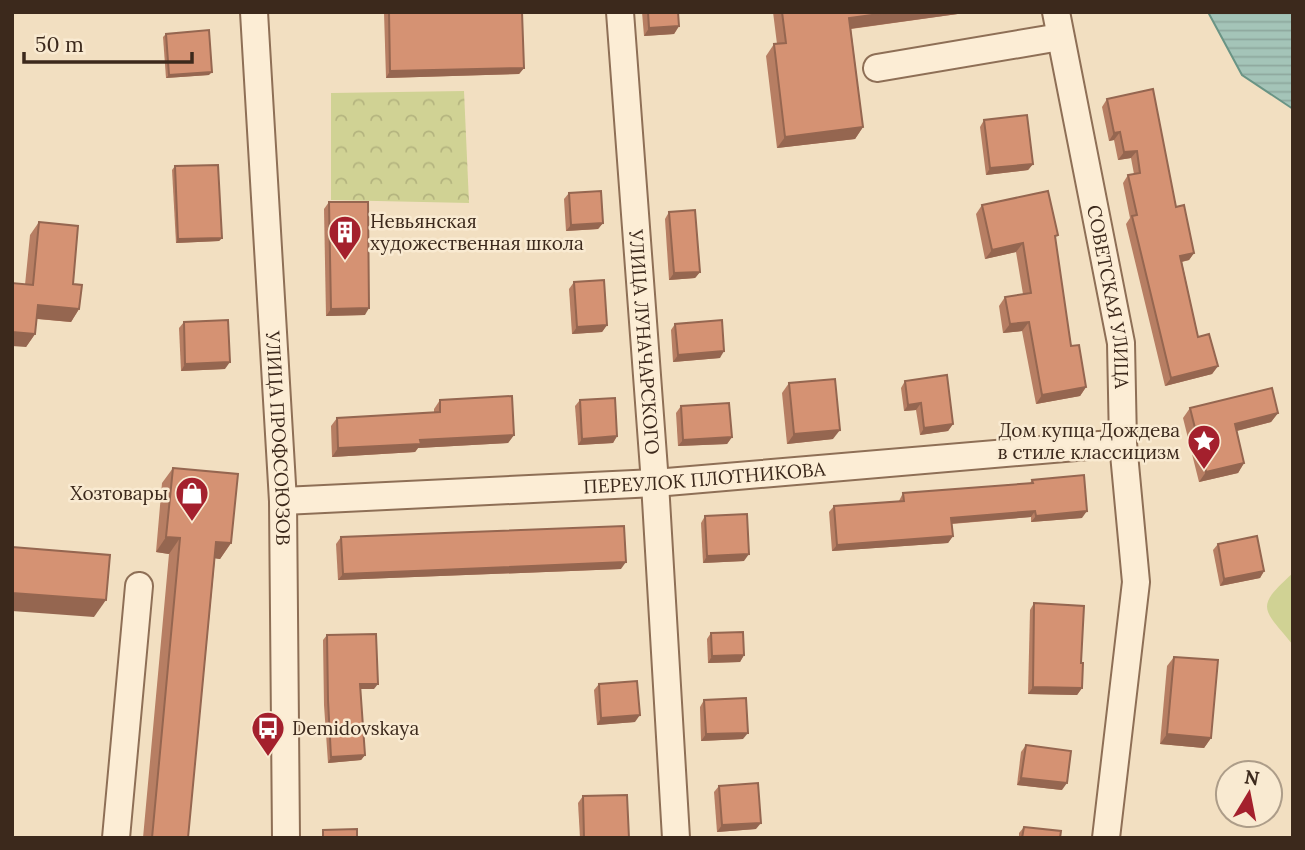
<svg xmlns="http://www.w3.org/2000/svg" width="1305" height="850" font-family="Lora,serif">
<style>
.park{fill:url(#park-crowns)}
.garden{fill:#d0d294}
.water{fill:url(#water-rules);stroke:#6a9485;stroke-width:2}
.lines{fill:none;stroke-linecap:round;stroke-linejoin:round}
.minor-casing{stroke:#8e6f56;stroke-width:30}
.minor{stroke:#fcedd5;stroke-width:26}
.wall{fill:#b77e63}
.shaded-wall{fill:#956650}
.building{fill:#d59273;stroke:#956650;stroke-width:2}
.labels{text-anchor:middle;stroke-width:5;stroke-linejoin:round;paint-order:stroke}
.poi-label{font-size:19px;fill:#3c291c;stroke:#f9ead1;text-anchor:start}
.street-label{font-size:19px;fill:#3c291c;stroke:#f9ead1}
</style>
<defs>
<pattern id="park-crowns" width="20" height="18" patternUnits="userSpaceOnUse" patternTransform="scale(1.75)"><rect width="20" height="18" fill="#d0d294"/><path d="M2 6a3 3 0 1 1 6 0M12 15a3 3 0 1 1 6 0" fill="none" stroke="#b4b47f"/></pattern>
<pattern id="water-rules" width="6" height="5" patternUnits="userSpaceOnUse" patternTransform="scale(1.75)"><rect width="6" height="5" fill="#a4c4b8"/><path d="M0 2.5h6" fill="none" stroke="#8ea89e"/></pattern>
</defs>
<rect width="100%" height="100%" fill="#f2dfc1"/>
<path class="park" d="M464,91L469,203L331,200V93Z"/>
<path class="garden" d="M1293,573V645C1263,608 1254,608 1293,573Z"/>
<path class="water" d="M1208,12H1293V109L1242,75Z"/>
<g class="lines">
<defs>
<g id="minor">
<path id="s1" d="M254,12L283,501L286,838"/>
<path id="s2" d="M620,12L655,483L676,838"/>
<path id="s3" d="M1056,12L1121,343L1123,443L1136,582L1106,838"/>
<path d="M877,68L1060,37"/>
<path id="s4" d="M283,501L655,483L1123,443"/>
<path d="M116,838L139,586"/>
</g>
</defs>
<use href="#minor" class="minor-casing"/>
<use href="#minor" class="minor"/>
</g>
<g class="wall">
<path d="M384,12H522L524,68L519,74L386,78Z"/>
<path d="M642,12H678L679,26L674,34L644,36Z"/>
<path d="M773,12H972L851,29L863,127L855,139L777,148L766,56L774,44H777Z"/>
<path d="M166,34L209,75L166,78L163,37Z"/>
<path d="M1107,99L1176,207L1194,253L1189,260L1182,262L1198,337L1218,366L1212,374L1165,386L1126,224L1130,218L1123,183L1128,175L1134,174L1131,158L1118,160L1114,140L1109,141L1102,107Z"/>
<path d="M984,120L1033,164L1028,170L986,175L980,127Z"/>
<path d="M175,166L222,238L219,241L176,243L172,170Z"/>
<path d="M569,193L603,223L598,229L566,231L564,199Z"/>
<path d="M329,202L365,315L326,316L324,209Z"/>
<path d="M982,205L1055,239L1071,346L1086,387L1080,396L1036,404L1022,331L1003,333L999,306L1005,297L1023,294L1016,252L985,259L976,214Z"/>
<path d="M669,212L700,272L695,278L669,280L665,219Z"/>
<path d="M39,222L73,284L79,309L71,322L37,319L35,334L26,347L25,285L30,235Z"/>
<path d="M574,282L607,325L602,332L572,334L569,289Z"/>
<path d="M184,322L225,369L181,371L179,328Z"/>
<path d="M675,324L720,358L673,362L671,330Z"/>
<path d="M905,381L953,424L948,431L920,435L916,410L904,411L901,388Z"/>
<path d="M789,383L833,439L787,444L782,393Z"/>
<path d="M440,400L514,435L508,443L418,448L415,452L332,457L331,426L337,418L434,413V409Z"/>
<path d="M580,400L617,436L613,443L578,445L575,406Z"/>
<path d="M681,406L732,437L727,444L678,446L676,413Z"/>
<path d="M1190,408L1278,413L1271,422L1237,431L1244,463L1238,473L1199,482L1183,418Z"/>
<path d="M173,468L231,543L220,559L215,558L188,838H143L169,554L156,552L162,483Z"/>
<path d="M1032,480L1082,518L1031,522V517L952,524L953,536L948,543L832,551L829,512L834,506L899,501L903,493L1030,483Z"/>
<path d="M705,516L744,561L703,563L701,523Z"/>
<path d="M341,537L621,569L338,580L336,544Z"/>
<path d="M1218,544L1264,571L1260,578L1220,586L1213,550Z"/>
<path d="M1034,603L1081,663L1082,688L1077,695L1028,694L1030,610Z"/>
<path d="M711,633L744,655L740,662L708,663L707,639Z"/>
<path d="M327,635L374,689H360L365,755L361,760L328,763L324,705L323,640Z"/>
<path d="M1174,657L1211,738L1204,748L1160,744L1167,666Z"/>
<path d="M599,684L635,722L597,725L594,690Z"/>
<path d="M704,700L743,739L701,741L700,707Z"/>
<path d="M1026,745L1062,790L1017,785L1021,752Z"/>
<path d="M719,786L756,829L717,832L714,792Z"/>
<path d="M583,796L629,838H580L578,803Z"/>
<path d="M1024,827L1060,838H1019V833Z"/>
</g>
<g class="shaded-wall">
<path d="M894,12H972L841,30L849,18Z"/>
<path d="M679,26L674,34L644,36L649,28Z"/>
<path d="M524,68L519,74L386,78L390,71Z"/>
<path d="M212,72L209,75L166,78L169,75Z"/>
<path d="M863,127L855,139L777,148L785,137Z"/>
<path d="M1120,132L1114,140L1109,141L1114,133Z"/>
<path d="M1137,151L1131,158L1118,160L1124,152Z"/>
<path d="M1033,164L1028,170L986,175L990,168Z"/>
<path d="M603,223L598,229L566,231L571,225Z"/>
<path d="M222,238L219,241L176,243L178,239Z"/>
<path d="M1023,243L1016,252L985,259L992,250Z"/>
<path d="M1194,253L1189,260L1175,263L1180,256Z"/>
<path d="M700,272L695,278L669,280L674,273Z"/>
<path d="M38,305L79,309L71,322L29,318Z"/>
<path d="M369,308L365,315L326,316L331,309Z"/>
<path d="M1029,322L1022,331L1003,333L1010,324Z"/>
<path d="M607,325L602,332L572,334L577,327Z"/>
<path d="M12,332L35,334L26,347L12,346Z"/>
<path d="M724,351L720,358L673,362L678,355Z"/>
<path d="M230,362L225,369L181,371L185,364Z"/>
<path d="M1218,366L1212,374L1165,386L1171,378Z"/>
<path d="M1086,387L1080,396L1036,404L1042,395Z"/>
<path d="M921,403L916,410L904,411L908,405Z"/>
<path d="M1278,413L1271,422L1228,433L1235,424Z"/>
<path d="M953,424L948,431L920,435L924,428Z"/>
<path d="M840,430L833,439L787,444L794,434Z"/>
<path d="M514,435L508,443L418,448L415,452L332,457L338,448L420,440Z"/>
<path d="M617,436L613,443L578,445L582,439Z"/>
<path d="M732,437L727,444L678,446L683,440Z"/>
<path d="M1244,463L1238,473L1199,482L1206,472Z"/>
<path d="M1035,511L1031,517L947,524L951,518Z"/>
<path d="M1087,511L1082,518L1031,522L1036,516Z"/>
<path d="M953,536L948,543L832,551L837,545Z"/>
<path d="M166,537L180,538L169,554L156,552Z"/>
<path d="M216,542L231,543L220,559L205,557Z"/>
<path d="M749,554L744,561L703,563L707,556Z"/>
<path d="M626,562L621,569L338,580L343,574Z"/>
<path d="M1264,571L1260,578L1220,586L1224,579Z"/>
<path d="M12,593L106,600L94,617L12,611Z"/>
<path d="M744,655L740,662L708,663L712,656Z"/>
<path d="M360,684H378L374,689H356Z"/>
<path d="M1033,687L1082,688L1077,695L1028,694Z"/>
<path d="M640,715L635,722L597,725L601,718Z"/>
<path d="M748,733L743,739L701,741L706,734Z"/>
<path d="M1167,734L1211,738L1204,748L1160,744Z"/>
<path d="M365,755L361,760L328,763L331,757Z"/>
<path d="M1021,778L1067,783L1062,790L1017,785Z"/>
<path d="M761,823L756,829L717,832L722,825Z"/>
</g>
<g class="building">
<path d="M389,12H522L524,68L390,71Z"/>
<path d="M648,12H678L679,26L649,28Z"/>
<path d="M782,12H894L849,18L863,127L785,137L774,44L786,43Z"/>
<path d="M209,30L212,72L169,75L166,34Z"/>
<path d="M1153,89L1176,207L1184,205L1194,253L1180,256L1198,337L1209,334L1218,366L1171,378L1132,216L1137,215L1128,175L1140,173L1137,151L1124,152L1120,132L1114,133L1107,99Z"/>
<path d="M1027,115L1033,164L990,168L984,120Z"/>
<path d="M218,165L222,238L178,239L175,166Z"/>
<path d="M601,191L603,223L571,225L569,193Z"/>
<path d="M1048,191L1058,235L1055,236L1071,346L1079,345L1086,387L1042,395L1029,322L1010,324L1005,297L1031,293L1023,243L992,250L982,205Z"/>
<path d="M329,202H368L369,308L331,309Z"/>
<path d="M695,210L700,272L674,273L669,212Z"/>
<path d="M39,222L78,226L73,284L82,285L79,309L38,305L35,334L12,332V283L33,285Z"/>
<path d="M604,280L607,325L577,327L574,282Z"/>
<path d="M228,320L230,362L185,364L184,322Z"/>
<path d="M722,320L724,351L678,355L675,324Z"/>
<path d="M947,375L953,424L924,428L921,403L908,405L905,381Z"/>
<path d="M835,379L840,430L794,434L789,383Z"/>
<path d="M1272,388L1278,413L1235,424L1244,463L1206,472L1190,408Z"/>
<path d="M512,396L514,435L420,440L421,444L338,448L337,418L440,412V400Z"/>
<path d="M615,398L617,436L582,439L580,400Z"/>
<path d="M729,403L732,437L683,440L681,406Z"/>
<path d="M173,468L238,474L231,543L216,542L188,838H152L180,538L166,537Z"/>
<path d="M1084,475L1087,511L1036,516L1035,511L951,518L953,536L837,545L834,506L904,501L903,493L1033,483L1032,480Z"/>
<path d="M747,514L749,554L707,556L705,516Z"/>
<path d="M624,526L626,562L343,574L341,537Z"/>
<path d="M1257,536L1264,571L1224,579L1218,544Z"/>
<path d="M12,547L110,555L106,600L12,593Z"/>
<path d="M1034,603L1084,606L1081,663H1083L1082,688L1033,687Z"/>
<path d="M743,632L744,655L712,656L711,633Z"/>
<path d="M376,634L378,684H360L365,755L331,757L328,700L327,635Z"/>
<path d="M1174,657L1218,660L1211,738L1167,734Z"/>
<path d="M637,681L640,715L601,718L599,684Z"/>
<path d="M746,698L748,733L706,734L704,700Z"/>
<path d="M1026,745L1071,751L1067,783L1021,778Z"/>
<path d="M758,783L761,823L722,825L719,786Z"/>
<path d="M627,795L629,838H584L583,796Z"/>
<path d="M1024,827L1061,831L1060,838H1022Z"/>
<path d="M357,829V838H323V830Z"/>
</g>
<defs>
<symbol id="building-pin" viewBox="-11 -11 22 30"><path d="M0 17L-7.5 6A9.5 9.5 0 1 1 7.5 6Z" fill="#a4202d" stroke="#f9ead1"/><path d="M-4-6H4V6H1V3H-1V6H-4ZM-2.5-4.3h1.7v1.8h-1.7ZM.8-4.3h1.7v1.8H.8ZM-2.5-1h1.7V.8h-1.7ZM.8-1h1.7V.8H.8Z" fill="#fff"/></symbol>
<symbol id="sight-pin" viewBox="-11 -11 22 30"><path d="M0 17L-7.5 6A9.5 9.5 0 1 1 7.5 6Z" fill="#a4202d" stroke="#f9ead1"/><path d="M0-6L1.8-2.2L6-1.7L2.9 1.2L3.7 5.4L0 3.3L-3.7 5.4L-2.9 1.2L-6-1.7L-1.8-2.2Z" fill="#fff"/></symbol>
<symbol id="shop-pin" viewBox="-11 -11 22 30"><path d="M0 17L-7.5 6A9.5 9.5 0 1 1 7.5 6Z" fill="#a4202d" stroke="#f9ead1"/><path d="M-5-2.5h2.3a2.7 3.5 0 0 1 5.4 0H5L5.5 6h-11ZM-1.5-2.5h3a1.5 2.3 0 0 0-3 0Z" fill="#fff"/></symbol>
<symbol id="bus-pin" viewBox="-11 -11 22 30"><path d="M0 17L-7.5 6A9.5 9.5 0 1 1 7.5 6Z" fill="#a4202d" stroke="#f9ead1"/><path d="M-5-6H5V4H4V6H2V4H-2V6H-4V4H-5ZM-3.5-4V0h7V-4ZM-3.5 1.2v1.5H-2V1.2ZM2 1.2v1.5H3.5V1.2Z" fill="#fff"/></symbol>
</defs>
<g fill-rule="evenodd">
<use href="#building-pin" x="326" y="213" width="38" height="52"/>
<use href="#sight-pin" x="1185" y="422" width="38" height="52"/>
<use href="#shop-pin" x="173" y="474" width="38" height="52"/>
<use href="#bus-pin" x="249" y="709" width="38" height="52"/>
</g>
<g class="labels">
<g class="poi-label">
<text x="370" y="228">Невьянская<tspan x="370" dy="22">художественная школа</tspan></text>
<text x="1180" y="437" text-anchor="end">Дом купца Дождева<tspan x="1180" dy="22">в стиле классицизм</tspan></text>
<text x="168" y="500" text-anchor="end">Хозтовары</text>
<text x="292" y="735">Demidovskaya</text>
</g>
<g class="street-label">
<text dy="7" stroke="none"><textPath href="#s3" startOffset="290">СОВЕТСКАЯ УЛИЦА</textPath></text>
<text dy="7" stroke="none"><textPath href="#s2" startOffset="331">УЛИЦА ЛУНАЧАРСКОГО</textPath></text>
<text dy="7" stroke="none"><textPath href="#s1" startOffset="427">УЛИЦА ПРОФСОЮЗОВ</textPath></text>
<text dy="7" stroke="none"><textPath href="#s4" startOffset="422">ПЕРЕУЛОК ПЛОТНИКОВА</textPath></text>
</g>
</g>
<rect width="1305" height="850" fill="none" stroke="#3c291c" stroke-width="28"/>
<g transform="translate(1249 794) rotate(10)"><circle r="33" fill="#f9ead1" stroke="#ad9d89" stroke-width="2"/>
<path d="M0-5L12 26L0 18L-12 26Z" fill="#a4202d"/>
<text y="-10" font-size="19" font-weight="bold" text-anchor="middle" fill="#3c291c">N</text>
</g>
<path d="M24 52v10h168v-10" fill="none" stroke="#3c291c" stroke-width="3.5"/>
<text x="35" y="52" font-size="21" fill="#3c291c" stroke="#f9ead1" stroke-width="5" paint-order="stroke">50 m</text>
</svg>
